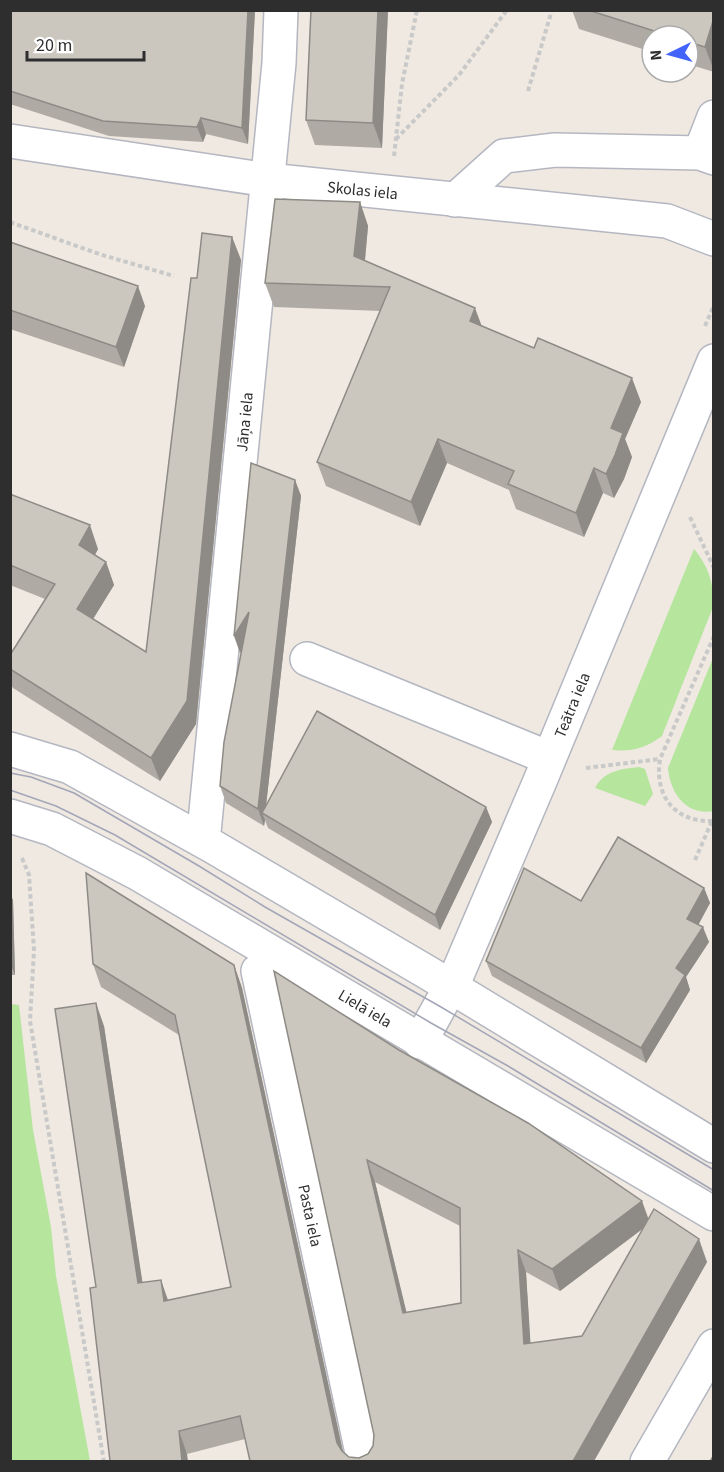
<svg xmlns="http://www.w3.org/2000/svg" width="724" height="1472" font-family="'Source Sans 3',sans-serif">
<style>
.green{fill:#b6e59e}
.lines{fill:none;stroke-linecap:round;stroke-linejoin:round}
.minor-casing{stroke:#b4b7c1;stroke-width:36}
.path{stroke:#c9c9c9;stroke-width:4;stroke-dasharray:4.5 3;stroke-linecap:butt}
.minor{stroke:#fff;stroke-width:33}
.tram{stroke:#a3a6b8;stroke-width:1.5}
.wall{fill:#afaba4;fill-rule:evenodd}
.shaded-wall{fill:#8e8b86}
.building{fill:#cbc7bf;stroke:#8e8b86;stroke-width:1.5;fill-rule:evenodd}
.labels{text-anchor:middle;stroke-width:4.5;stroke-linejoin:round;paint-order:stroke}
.street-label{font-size:16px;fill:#2e2e2e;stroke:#fff}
</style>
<rect width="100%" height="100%" fill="#efe9e1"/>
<g class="green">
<path d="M694,549C709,567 714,584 713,607L662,736C646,748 632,752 612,750Z"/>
<path d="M713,658L714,811C685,816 670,792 668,768Z"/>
<path d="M639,767L645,769L653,794L645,806L595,788C604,771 620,769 639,767Z"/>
<path d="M11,1004L19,1005L33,1130L51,1227L56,1276L90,1461H11Z"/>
</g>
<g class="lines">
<defs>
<g id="minor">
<path id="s1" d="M10,141L268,180L667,221L714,239"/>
<path d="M700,153L714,117"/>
<path d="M455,200L504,156L555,150L700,153L714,158"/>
<path d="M307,659L549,758"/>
<path d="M10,749L70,767L212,846L430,974L714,1146"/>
<path id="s2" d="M10,816L52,829L137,873L714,1214"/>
<path id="s3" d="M204,832L279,63L281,10"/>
<path id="s4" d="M258,971L364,1462"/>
<path id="s5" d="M420,1042L457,975L540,781L714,361"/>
<path d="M647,1462L714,1346"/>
</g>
</defs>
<use href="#minor" class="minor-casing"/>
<g class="path">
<path d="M528,91L552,10"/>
<path d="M396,139L459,75L507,10"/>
<path d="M394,156L402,84L417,10"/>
<path d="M10,222L99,254L174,276"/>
<path d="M705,326L714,305"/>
<path d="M690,517L714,568"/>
<path d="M714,636L660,759C654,796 675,823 714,821"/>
<path d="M586,768L660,759"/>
<path d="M22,858L29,875L34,950L30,1021L104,1462"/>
<path d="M695,860L712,821"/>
</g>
<use href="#minor" class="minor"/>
<g class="tram">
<path d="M10,773L31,777L74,793L199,866L265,907L441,1007L714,1170"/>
<path d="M10,790L56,806L115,835L431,1023L508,1066L714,1191"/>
</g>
</g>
<g class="wall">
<path d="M10,10H255L248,144L206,134L203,142L109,136L10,104Z"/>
<path d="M311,10H388L382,148L315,145L306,120Z"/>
<path d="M572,10H714V72L688,64V36H652V52L579,29Z"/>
<path d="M360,202L368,226L365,261L482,326L641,402L625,439L632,457L624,479L614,498L603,493L584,537L516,509L509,490L447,463L420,526L326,486L317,462L381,311L274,307L265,283Z"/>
<path d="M232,237L241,260L196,724L160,781L13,688L10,683V655L45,599L10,585V494L98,549L95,555L106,562L114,585L93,619L146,652Z"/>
<path d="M10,242L145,306L124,367L10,329Z"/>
<path d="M295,480L301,496L266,805L486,807L492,822L440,930L268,828L265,820L264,826L226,803L220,786L242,651L240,653Z"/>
<path d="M704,888L710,903L698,924L709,942L686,977L690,990L646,1063L492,976L486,961L581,901Z"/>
<path d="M10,894L13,900L15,975H10Z"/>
<path d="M93,964L234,965L242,988L343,1452L349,1457L359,1458L368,1454L373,1446L374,1435L274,971L649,1219L707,1262L594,1461H250L245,1439L187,1454L96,1287L104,1026L142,1282L168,1300L231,1287L179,1035L101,987ZM375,1182L460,1226L461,1303L406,1312ZM644,1228L582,1336L530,1343L526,1272L560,1291Z"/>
</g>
<g class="shaded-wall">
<path d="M248,10H255L248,144L242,128Z"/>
<path d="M378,10H388L382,148L373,123Z"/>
<path d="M714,18V71L705,47Z"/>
<path d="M201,118L206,134L203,142L197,127Z"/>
<path d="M360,202L368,226L363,280L354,256Z"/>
<path d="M232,237L241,260L196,724L160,781L151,758Z"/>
<path d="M138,286L145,306L124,367L116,347Z"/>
<path d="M475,308L484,332L470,321Z"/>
<path d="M632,378L641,402L625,439L632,457L624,479L614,498L606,474L611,428Z"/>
<path d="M438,439L447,463L420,526L411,502Z"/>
<path d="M594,468L603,493L584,537L576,513Z"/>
<path d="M295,480L301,496L265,815L262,813L265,820L264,826L258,809Z"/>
<path d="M90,525L98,549L87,569L79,545Z"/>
<path d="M106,562L114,585L85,632L77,609Z"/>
<path d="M249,612L255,629L240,653L234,636Z"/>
<path d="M486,807L492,822L440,930L435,915Z"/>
<path d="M704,888L710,903L693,935L687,919Z"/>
<path d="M10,894L13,900L15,975L10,963Z"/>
<path d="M703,927L709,942L686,977L690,990L646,1063L641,1048L676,968Z"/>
<path d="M234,965L242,988L345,1461L337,1443Z"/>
<path d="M96,1003L104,1026L146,1306L138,1283Z"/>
<path d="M367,1160L375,1182L412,1335L403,1313Z"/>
<path d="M642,1201L650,1223L560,1291L552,1269Z"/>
<path d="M699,1239L707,1262L594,1461H573Z"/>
<path d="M518,1250L526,1272L532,1366L524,1344Z"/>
<path d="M161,1280L169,1303L164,1301Z"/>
<path d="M179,1431L187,1454L188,1461H182Z"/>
</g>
<g class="building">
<path d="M10,10H248L242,128L201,118L197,127L103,121L10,91Z"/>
<path d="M311,10H378L373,123L306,120Z"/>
<path d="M588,10H714V18L705,47L688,42V36H670Z"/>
<path d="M275,199L360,202L354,256L475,308L470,321L534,348L538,338L632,378L611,428L623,433L615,455L606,474L594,468L576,513L508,484L514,471L438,439L411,502L317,462L390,287L265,283Z"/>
<path d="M202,233L232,237L187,701L151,758L10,669V655L55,584L10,565V494L90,525L79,545L106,562L77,609L146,652L191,278H197Z"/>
<path d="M10,242L138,286L116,347L10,310Z"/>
<path d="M251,463L295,480L258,809L220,786L224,742L249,612L234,636Z"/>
<path d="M317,711L486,807L435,915L262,813Z"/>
<path d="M618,837L704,888L687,919L703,927L676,968L685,975L641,1048L486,961L524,868L581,901Z"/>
<path d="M86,873L234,965L337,1443L342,1451L349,1457L359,1458L368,1454L373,1446L374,1435L274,971L399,1050L528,1123L642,1201L552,1269L518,1250L524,1344L582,1336L654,1209L699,1239L573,1461H250L240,1416L179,1431L182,1461H110L90,1288L96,1287L55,1009L96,1003L138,1283L161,1280L164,1301L231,1287L175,1015L93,964ZM367,1160L460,1208L461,1303L403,1313Z"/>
<path d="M714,1455V1461H710Z"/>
</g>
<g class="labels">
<g class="street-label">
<text dy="6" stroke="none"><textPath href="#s1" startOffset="356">Skolas iela</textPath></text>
<text dy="6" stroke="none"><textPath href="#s3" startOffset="412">Jāņa iela</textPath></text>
<text dy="6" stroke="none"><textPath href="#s5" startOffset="370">Teātra iela</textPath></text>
<text dy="6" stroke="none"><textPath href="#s2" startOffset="405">Lielā iela</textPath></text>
<text dy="6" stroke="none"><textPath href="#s4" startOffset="250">Pasta iela</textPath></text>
</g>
</g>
<rect width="724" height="1472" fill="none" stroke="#2e2e2e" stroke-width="24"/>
<g transform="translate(670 54) rotate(265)"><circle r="28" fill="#ffffff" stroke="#ababab" stroke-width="1.5"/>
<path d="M0-4.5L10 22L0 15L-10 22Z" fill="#4264fb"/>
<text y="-9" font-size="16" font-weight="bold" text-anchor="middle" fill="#2e2e2e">N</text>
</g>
<path d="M27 51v9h117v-9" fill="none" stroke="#2e2e2e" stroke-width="3"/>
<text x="36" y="51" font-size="18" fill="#2e2e2e" stroke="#ffffff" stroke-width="4.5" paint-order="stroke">20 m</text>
</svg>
